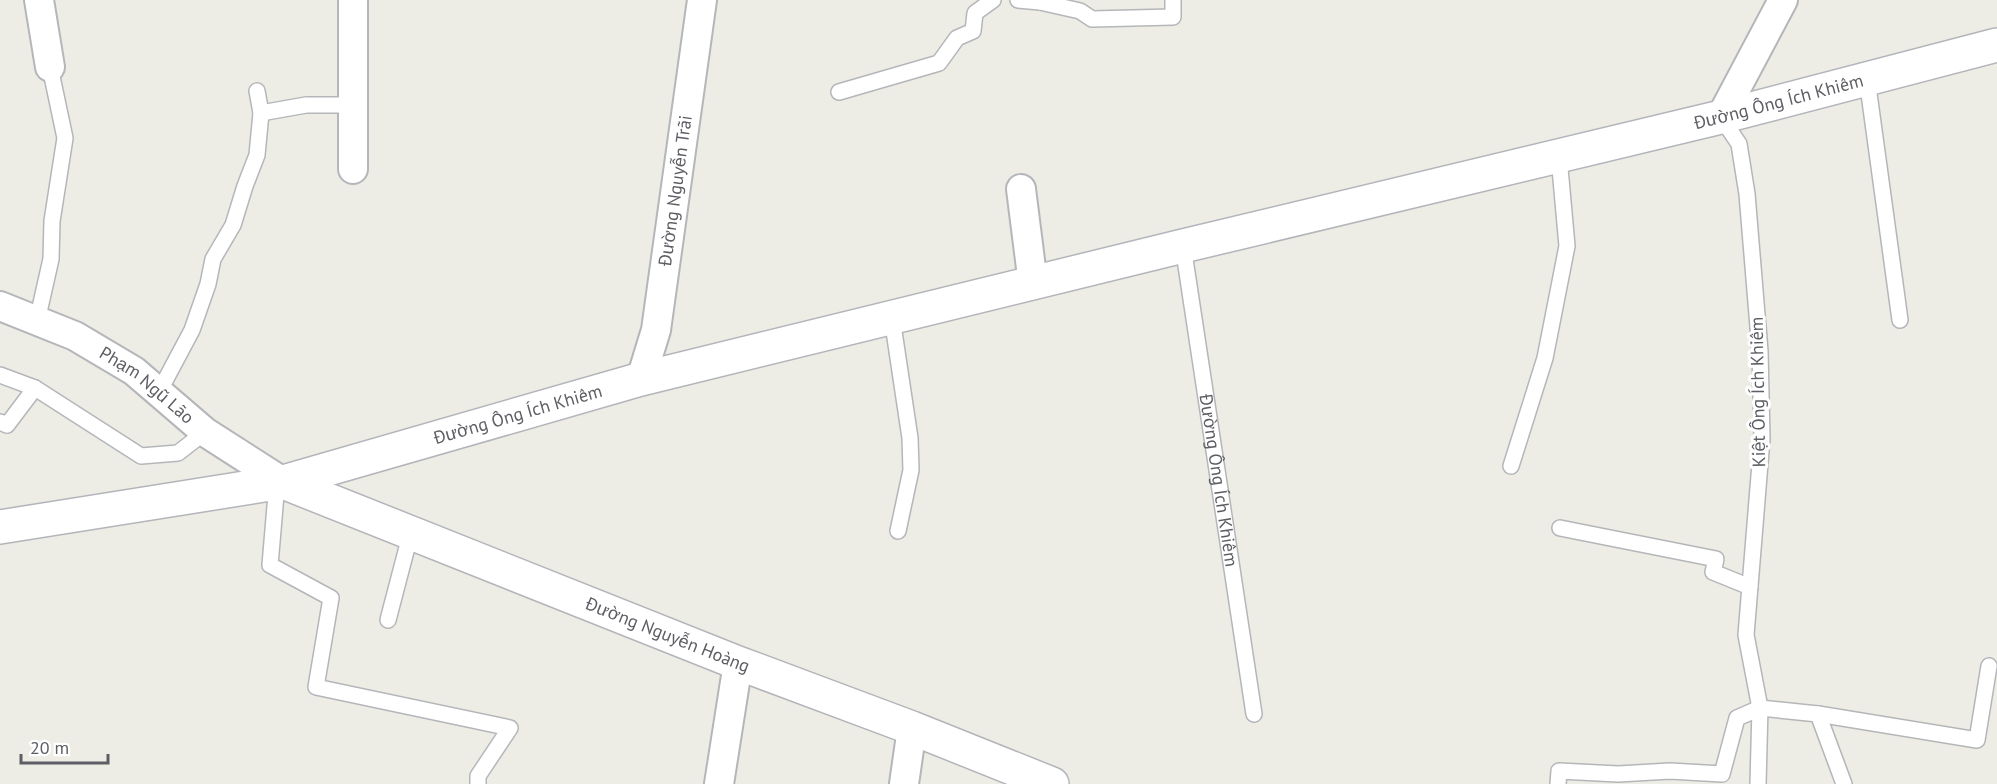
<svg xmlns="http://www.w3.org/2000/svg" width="1997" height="784" font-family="'PT Sans',sans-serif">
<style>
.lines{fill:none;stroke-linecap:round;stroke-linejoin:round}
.lane-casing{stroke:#b5b6ba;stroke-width:18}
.street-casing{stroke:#b5b6ba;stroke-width:32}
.secondary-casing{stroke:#b4b5bb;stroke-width:36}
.lane{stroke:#fff;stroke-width:15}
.street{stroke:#fff;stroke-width:28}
.secondary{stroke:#fff;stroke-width:33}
.labels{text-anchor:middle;stroke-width:6;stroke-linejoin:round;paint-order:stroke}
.street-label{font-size:18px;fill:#5d5e64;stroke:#fff}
</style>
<rect width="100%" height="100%" fill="#edede5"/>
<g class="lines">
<defs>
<g id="lane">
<path d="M1018,0L1040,2V0"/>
<path d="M1040,2L1080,11L1092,19L1173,17V0"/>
<path d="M1867,79L1900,320"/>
<path d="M839,92L939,63L957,38L973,31L975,13L993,0"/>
<path d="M261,113L306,105H353"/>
<path d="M1721,117L1739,144L1747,194L1760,351L1762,439L1746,635L1760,708L1758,784"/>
<path id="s1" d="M1183,246L1254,714"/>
<path d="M892,318L910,438L911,470L898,531"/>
<path d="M37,321L51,259L52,221L65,138L50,67"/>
<path d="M0,375L35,388L141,456L178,453L205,432"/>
<path d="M159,392L192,330L208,284L213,259L233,225L245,186L257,155L261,113L257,91"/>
<path d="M0,422L7,425L35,388"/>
<path d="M1511,466L1545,358L1567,246L1559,157"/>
<path d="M277,483L270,565L331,598L316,687L510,728L478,776V784"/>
<path d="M1560,528L1716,559L1713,572L1750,587"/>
<path d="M388,620L411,532"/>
<path d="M1818,714L1977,740L1989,666"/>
<path d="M1558,784L1559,771L1618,774L1670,771L1722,774L1737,718L1760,708L1818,714L1844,784"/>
</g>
<g id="street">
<path d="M39,0L50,67"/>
<path d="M353,0V169"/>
<path d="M1721,117L1783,0"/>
<path d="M1021,189L1033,284"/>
<path id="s2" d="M0,306L75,336L134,371L205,432L283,482"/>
<path id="s3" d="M641,379L656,330L702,0"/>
<path d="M719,784L738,663"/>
<path d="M904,784L912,728"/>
</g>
<g id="secondary">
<path id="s4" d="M283,482L738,663L912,728L1052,784"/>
<path id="s5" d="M0,527L283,482L641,379L1183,246L1721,117L1997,45"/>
</g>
</defs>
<use href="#lane" class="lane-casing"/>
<use href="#street" class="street-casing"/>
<use href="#secondary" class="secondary-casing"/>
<use href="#lane" class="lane"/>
<use href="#street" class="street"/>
<use href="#secondary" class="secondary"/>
</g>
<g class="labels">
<g class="street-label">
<text dy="6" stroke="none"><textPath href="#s5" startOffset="1830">Đường Ông Ích Khiêm</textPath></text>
<text dy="6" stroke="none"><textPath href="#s3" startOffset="192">Đường Nguyễn Trãi</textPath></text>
<text dy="6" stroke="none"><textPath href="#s2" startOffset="168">Phạm Ngũ Lão</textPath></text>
<text transform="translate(1758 392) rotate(-91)" y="6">Kiệt Ông Ích Khiêm</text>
<text dy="6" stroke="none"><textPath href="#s5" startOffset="531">Đường Ông Ích Khiêm</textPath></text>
<text dy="6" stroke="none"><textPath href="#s1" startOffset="237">Đường Ông Ích Khiêm</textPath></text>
<text dy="6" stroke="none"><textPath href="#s4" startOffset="414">Đường Nguyễn Hoàng</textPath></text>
</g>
</g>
<path d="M21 754v9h87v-9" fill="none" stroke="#5d5e64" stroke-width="3"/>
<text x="30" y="754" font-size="18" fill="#5d5e64" stroke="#ffffff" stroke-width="4.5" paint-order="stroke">20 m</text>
</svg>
